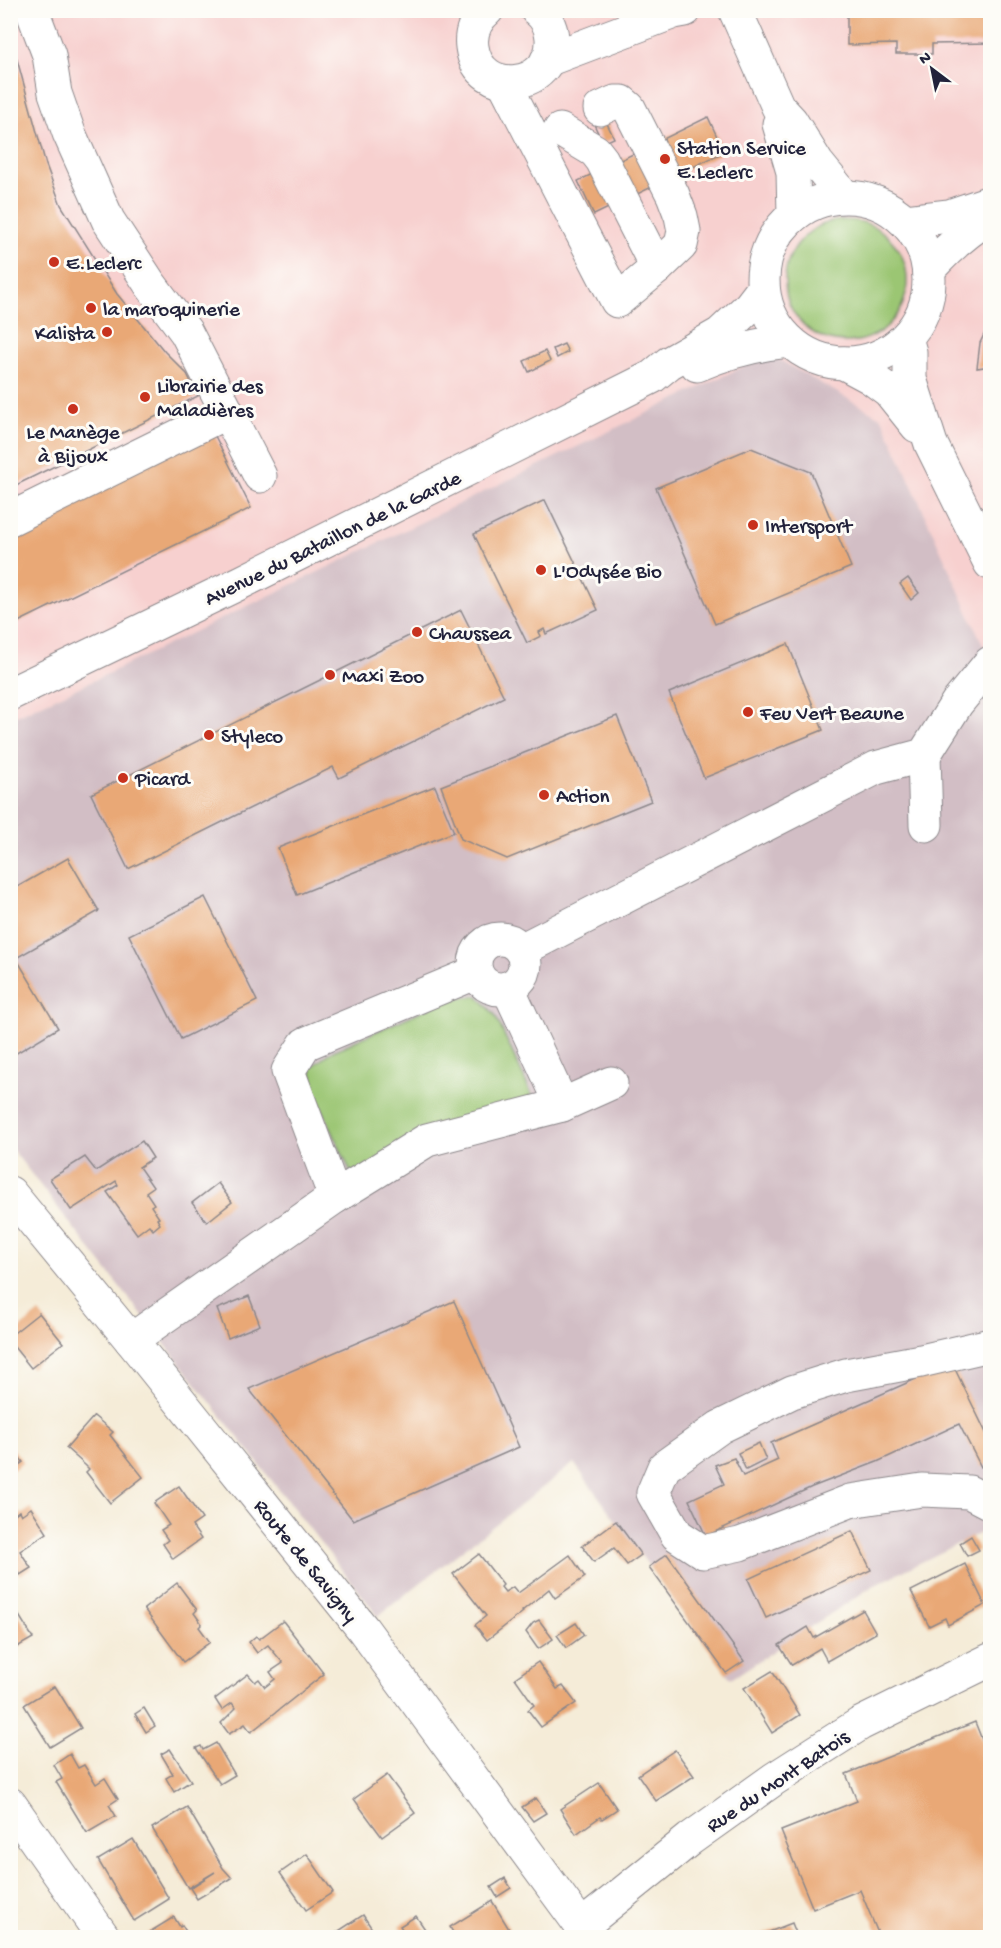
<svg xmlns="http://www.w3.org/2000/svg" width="1001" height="1948" font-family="'Gochi Hand',sans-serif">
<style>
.built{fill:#f7d0cf}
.industrial{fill:#d2bec5}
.green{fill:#9bc673;stroke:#5e7457;stroke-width:1.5}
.building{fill:#e9a876}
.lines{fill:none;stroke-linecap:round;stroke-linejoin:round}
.minor-casing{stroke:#8c878a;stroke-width:35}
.major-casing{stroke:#8c878a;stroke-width:35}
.minor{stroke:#fff;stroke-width:33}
.major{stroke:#fff;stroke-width:33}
.poi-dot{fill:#c8321e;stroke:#fdfcf7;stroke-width:2}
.labels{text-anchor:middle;stroke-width:6;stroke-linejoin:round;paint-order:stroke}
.poi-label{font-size:21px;fill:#22223b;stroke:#fdfcf7;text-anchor:start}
.street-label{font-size:21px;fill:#22223b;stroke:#fdfcf7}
</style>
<rect width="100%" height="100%" fill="#fdfcf7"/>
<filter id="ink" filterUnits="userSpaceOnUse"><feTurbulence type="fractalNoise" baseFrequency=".0167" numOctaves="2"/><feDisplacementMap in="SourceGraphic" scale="12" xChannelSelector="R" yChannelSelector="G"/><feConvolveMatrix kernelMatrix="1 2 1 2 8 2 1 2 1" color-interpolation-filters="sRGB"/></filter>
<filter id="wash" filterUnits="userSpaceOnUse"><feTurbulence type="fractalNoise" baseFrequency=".008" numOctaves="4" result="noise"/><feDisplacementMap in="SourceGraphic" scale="24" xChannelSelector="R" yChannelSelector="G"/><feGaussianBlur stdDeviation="1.35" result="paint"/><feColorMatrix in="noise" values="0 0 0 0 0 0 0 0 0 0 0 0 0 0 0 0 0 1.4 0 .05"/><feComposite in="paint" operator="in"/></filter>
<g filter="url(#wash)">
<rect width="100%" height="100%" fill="#f5ecd8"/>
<path class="built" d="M10,11H990V661L99,678L11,718Z"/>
<path class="industrial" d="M769,354L882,418L990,661V1528L873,1586L731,1679L574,1463L378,1616L11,1148V718L99,678Z"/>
<g class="green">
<circle cx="846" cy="281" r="61"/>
<path d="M478,996L495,1015L536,1104L351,1173L315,1092L311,1068L331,1052L448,999Z"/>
</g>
<g id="blocks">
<g class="building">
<path d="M847,10H990V43L932,44V54H896V44L847,45Z"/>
<path d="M10,34L46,165L61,205L117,294L165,352L187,374L198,396L10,488Z"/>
<path d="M597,103L614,138L603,143L586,108Z"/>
<path d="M708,117L724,152L594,215L578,181Z"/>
<path d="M990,322V366L977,368L980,343Z"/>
<path d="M564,344L568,352L557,358L553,349Z"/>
<path d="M545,351L550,361L529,372L524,361Z"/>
<path d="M213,432L251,508L10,626V531Z"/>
<path d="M751,448L811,472L851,567L715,624L656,488Z"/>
<path d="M545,500L598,610L546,634L544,629L539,632L541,636L527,643L474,534Z"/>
<path d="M908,578L919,593L911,600L900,584Z"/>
<path d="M461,610L504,697L339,778L333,767L128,869L91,794Z"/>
<path d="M788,644L823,730L704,778L669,693Z"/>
<path d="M617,716L651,801L507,859L461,839L441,786Z"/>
<path d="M435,786L454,832L297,895L278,848Z"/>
<path d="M68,858L99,911L16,958L58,1028L10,1057V891Z"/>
<path d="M205,897L257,1001L181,1039L129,935Z"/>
<path d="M142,1141L153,1158L139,1167L153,1187L146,1192L154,1204L151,1206L159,1218L157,1219L160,1224L153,1230L149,1225L137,1234L107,1192L118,1185L116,1181L71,1210L50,1179L85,1157L96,1171Z"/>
<path d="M218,1183L232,1202L207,1222L192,1203Z"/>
<path d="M249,1296L260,1325L228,1338L217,1309Z"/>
<path d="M454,1301L519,1447L353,1520L249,1389Z"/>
<path d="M39,1313L63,1343L31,1368L10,1342V1336Z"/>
<path d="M952,1363L990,1441V1463L981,1467L959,1424L877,1462L812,1487L706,1536L689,1500L724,1484L715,1465L734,1458L743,1476L778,1460L771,1443Z"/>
<path d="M94,1416L113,1432L110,1435L143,1477L110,1503L86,1472L89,1469L85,1465L66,1448Z"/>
<path d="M759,1443L766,1460L746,1470L738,1453Z"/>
<path d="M10,1445L23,1462L10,1472Z"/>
<path d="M179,1486L202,1519L192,1526L201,1539L173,1559L163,1544L168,1540L161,1530L169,1525L154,1503Z"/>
<path d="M31,1508L47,1533L20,1551L31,1568L20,1575L10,1560V1521L13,1519L11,1517L19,1511L21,1515Z"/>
<path d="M616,1521L641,1555L627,1565L614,1548L594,1562L582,1546Z"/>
<path d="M852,1531L871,1570L766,1618L748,1579Z"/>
<path d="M971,1536L979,1550L967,1556L960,1543Z"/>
<path d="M479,1554L503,1585L501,1587L505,1592L513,1587L518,1593L570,1555L585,1577L555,1598L549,1589L522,1611L523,1612L487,1640L475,1625L486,1616L453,1574Z"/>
<path d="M667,1554L744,1661L726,1673L649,1567Z"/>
<path d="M965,1564L985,1605L948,1625L945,1618L929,1626L911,1591Z"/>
<path d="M177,1583L197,1610L194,1613L202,1624L199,1627L210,1642L183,1662L144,1609Z"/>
<path d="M10,1601L33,1638L10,1651Z"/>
<path d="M863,1610L876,1633L827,1661L820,1648L792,1665L779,1645L808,1627L814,1638Z"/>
<path d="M539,1620L553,1639L538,1649L526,1632L533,1623Z"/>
<path d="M283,1621L324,1674L251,1732L245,1724L229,1734L221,1723L236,1708L232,1703L222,1710L215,1699L248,1674L255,1682L259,1679L265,1687L275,1679L270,1672L283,1663L268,1645L257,1653L249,1642L256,1636L259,1639Z"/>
<path d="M576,1623L584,1635L566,1648L557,1635Z"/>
<path d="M538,1662L557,1689L563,1686L576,1703L541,1727L528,1710L534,1705L515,1678Z"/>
<path d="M772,1671L800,1715L772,1733L744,1688Z"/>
<path d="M55,1686L81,1728L50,1747L24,1705Z"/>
<path d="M144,1708L155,1726L146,1732L135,1714Z"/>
<path d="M975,1722L990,1760V1938H880L860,1890L813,1909L781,1831L857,1801L846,1774Z"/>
<path d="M216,1743L235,1775L220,1784L196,1748L201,1746L203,1750Z"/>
<path d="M170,1749L191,1781L174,1792L166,1778L173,1774L161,1754Z"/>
<path d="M675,1750L694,1776L656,1801L638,1775Z"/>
<path d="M70,1754L78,1768L84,1765L96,1784L105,1778L118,1799L109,1805L116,1816L87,1833L56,1782L62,1779L54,1765Z"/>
<path d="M387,1775L415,1813L382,1837L354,1799Z"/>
<path d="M599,1783L617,1809L602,1819L600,1817L576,1834L560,1809Z"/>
<path d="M536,1798L546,1813L533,1821L522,1807Z"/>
<path d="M187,1807L223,1868L232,1878L197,1899L190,1888L215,1872L188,1888L152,1828Z"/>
<path d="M133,1839L169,1899L134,1921L98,1860Z"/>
<path d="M307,1854L333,1892L306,1910L280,1873Z"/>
<path d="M505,1878L511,1888L497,1897L491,1887Z"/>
<path d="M492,1901L509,1929L495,1938H452L455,1936L450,1927Z"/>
<path d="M363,1915L378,1938H328Z"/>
<path d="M416,1916L431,1938H408L400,1926Z"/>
<path d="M174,1917L180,1927L182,1925L190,1938H151L148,1933Z"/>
<path d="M792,1923L798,1938H756V1937Z"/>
</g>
</g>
</g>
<g filter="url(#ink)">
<use href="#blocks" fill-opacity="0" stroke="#8c878a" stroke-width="1.5"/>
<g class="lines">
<defs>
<g id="minor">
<path d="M32,10L49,55L55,93L69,133L108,220L150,284L186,332L260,476"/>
<path d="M487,10C475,20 470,33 472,47C479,99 555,90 552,38C551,27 546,17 537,10"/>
<path d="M735,10L778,107L791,121L817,163L844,196"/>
<path d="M547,60L674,12L685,10"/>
<path d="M504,82L617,301L657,268L681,245L684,231L681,216L673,195L629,108L622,102H615L600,109"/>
<path d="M779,124L793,172L794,215"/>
<path d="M560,130L595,151L602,160L657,268"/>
<circle cx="846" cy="280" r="83"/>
<path d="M906,221L949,216L990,202"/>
<path d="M929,269C947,249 967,231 990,217"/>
<path d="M906,338L910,352V379L931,444L990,563"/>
<path d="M844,363L870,377L889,391L917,426"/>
<path d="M697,365C727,352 756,344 789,341"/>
<path d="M10,519L227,412"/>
<path d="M10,694L242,582L652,377L669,363L720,334L750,306L763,289"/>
<path d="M924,755L926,825"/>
<circle cx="500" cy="964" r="25"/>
<path d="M521,950L876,768L924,755L957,703L990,663"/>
<path d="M508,988L562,1105"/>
<path d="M335,1197L427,1140L562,1105L611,1083"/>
<path d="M131,1340L335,1197L288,1071L305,1044L475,973"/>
<path d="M990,1345L921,1361L846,1375L792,1392L720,1427L664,1467L653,1493L677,1535L703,1552L740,1544L850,1501L922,1490L969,1492L990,1503"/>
<path d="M10,1804L104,1938"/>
<path d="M581,1938L582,1926L690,1839L774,1779L860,1724L990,1660"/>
</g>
<path id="major" d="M10,1193L131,1340L363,1629L590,1938"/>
</defs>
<use href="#minor" class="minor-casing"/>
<use href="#major" class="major-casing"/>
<use href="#minor" class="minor"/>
<use href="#major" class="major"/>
</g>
</g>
<g class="poi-dot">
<circle cx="665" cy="159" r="6"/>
<circle cx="54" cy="262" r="6"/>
<circle cx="91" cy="308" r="6"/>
<circle cx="107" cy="332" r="6"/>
<circle cx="145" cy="397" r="6"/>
<circle cx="73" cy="409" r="6"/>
<circle cx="753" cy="525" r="6"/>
<circle cx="541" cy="570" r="6"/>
<circle cx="417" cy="632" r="6"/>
<circle cx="330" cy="675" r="6"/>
<circle cx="748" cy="712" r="6"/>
<circle cx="209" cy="735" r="6"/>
<circle cx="123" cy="778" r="6"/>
<circle cx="544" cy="795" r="6"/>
</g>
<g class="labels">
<g class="poi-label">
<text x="677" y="154">Station Service<tspan x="677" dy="24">E.Leclerc</tspan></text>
<text x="66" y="269">E.Leclerc</text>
<text x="103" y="315">la maroquinerie</text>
<text x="95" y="339" text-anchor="end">Kalista</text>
<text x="157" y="392">Librairie des<tspan x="157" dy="24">Maladières</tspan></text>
<text x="73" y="438" text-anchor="middle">Le Manège<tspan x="73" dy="24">à Bijoux</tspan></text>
<text x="765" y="532">Intersport</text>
<text x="553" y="577">L'Odysée Bio</text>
<text x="429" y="639">Chaussea</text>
<text x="342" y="682">Maxi Zoo</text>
<text x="760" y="719">Feu Vert Beaune</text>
<text x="221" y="742">Styleco</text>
<text x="135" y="785">Picard</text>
<text x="556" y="802">Action</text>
</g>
<g class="street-label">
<text transform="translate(332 537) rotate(-26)" y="7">Avenue du Bataillon de la Garde</text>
<text transform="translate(307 1560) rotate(51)" y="7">Route de Savigny</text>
<text transform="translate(777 1780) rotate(-34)" y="7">Rue du Mont Batois</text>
</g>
</g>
<rect width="1001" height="1948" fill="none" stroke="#fdfcf7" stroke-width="36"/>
<g transform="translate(932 69) rotate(328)" stroke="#fdfcf7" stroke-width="4.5" paint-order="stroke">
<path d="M0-4.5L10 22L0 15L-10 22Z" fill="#22223b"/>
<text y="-9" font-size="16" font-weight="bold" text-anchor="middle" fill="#22223b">N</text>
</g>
</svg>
